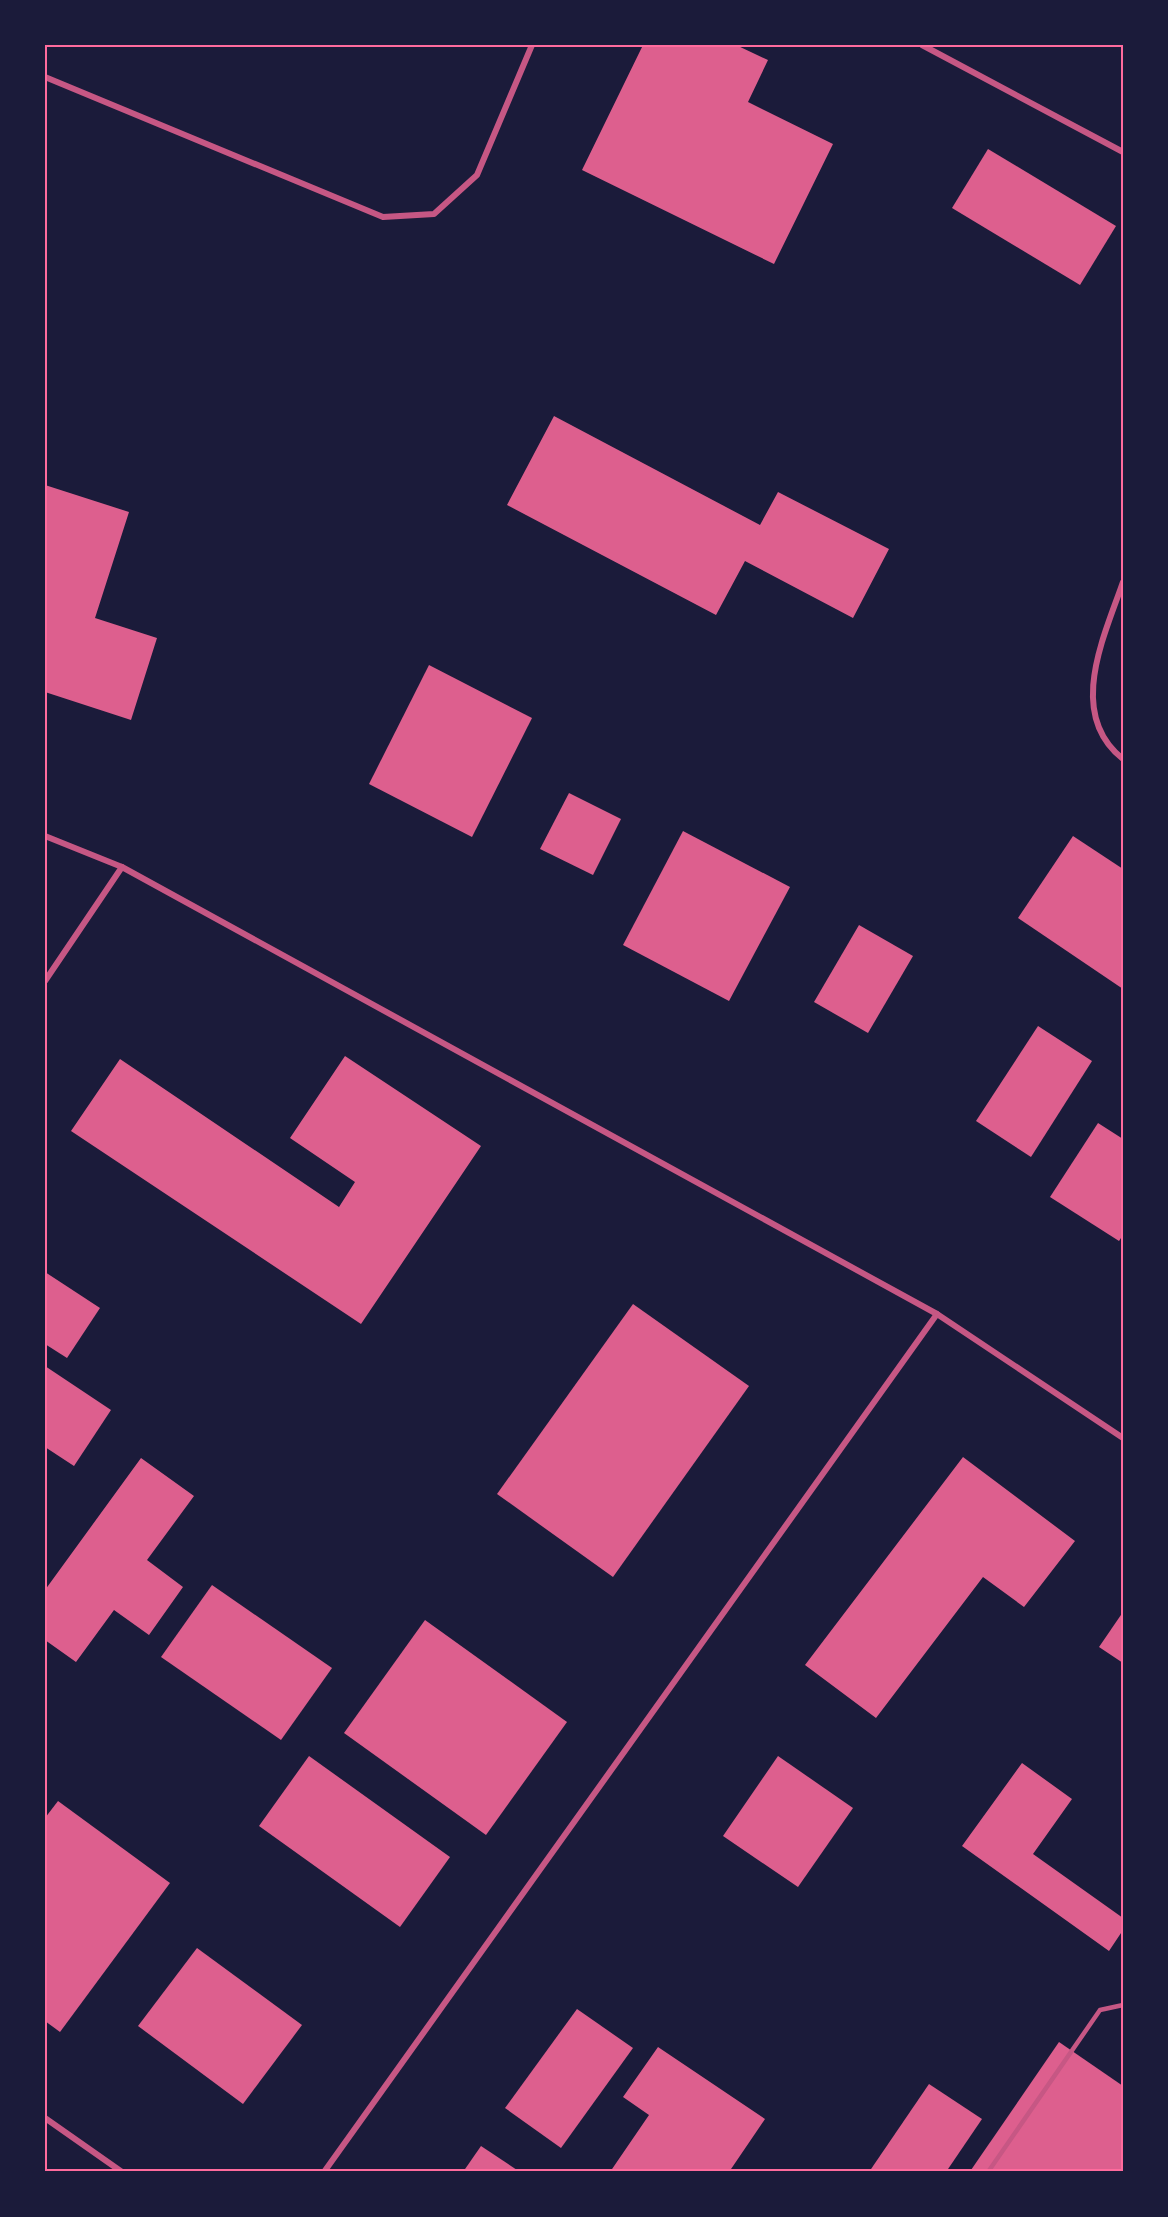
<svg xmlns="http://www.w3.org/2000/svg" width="1168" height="2217" font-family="Cabin,sans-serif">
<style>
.building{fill:#dd5f8e}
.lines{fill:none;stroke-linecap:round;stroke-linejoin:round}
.service{stroke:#c65784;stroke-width:4.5}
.minor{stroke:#c65784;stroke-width:6}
.neatline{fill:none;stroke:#ff6b9d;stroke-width:2}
</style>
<rect width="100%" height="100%" fill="#1b1b3a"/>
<g class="building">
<path d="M643,45H736L768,60L748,102L833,144L774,264L582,170Z"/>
<path d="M988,149L1116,226L1080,285L952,208Z"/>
<path d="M554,416L760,525L778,492L889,549L853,618L745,561L716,615L507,505Z"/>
<path d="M45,485L129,512L95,618L157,638L131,720L45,692Z"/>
<path d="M429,665L532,718L472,837L369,784Z"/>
<path d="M569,793L621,819L593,875L540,849Z"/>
<path d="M683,831L790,887L729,1001L623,945Z"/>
<path d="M1073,836L1123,869V989L1018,918Z"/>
<path d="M859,925L913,956L868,1033L814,1002Z"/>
<path d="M1038,1026L1092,1061L1031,1157L976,1121Z"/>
<path d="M345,1056L481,1146L361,1324L71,1131L120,1059L339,1207L355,1182L290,1138Z"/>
<path d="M1098,1123L1123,1139V1235L1119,1241L1050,1197Z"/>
<path d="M45,1272L100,1308L67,1358L45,1344Z"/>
<path d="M633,1304L749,1386L613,1577L497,1494Z"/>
<path d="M45,1366L111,1410L74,1466L45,1447Z"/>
<path d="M963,1457L1075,1541L1024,1607L983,1577L876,1718L805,1665Z"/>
<path d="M141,1458L194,1496L147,1560L183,1587L149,1635L114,1610L76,1662L45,1640V1590Z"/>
<path d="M212,1585L332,1668L281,1740L161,1657Z"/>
<path d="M1123,1612V1663L1099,1647Z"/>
<path d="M425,1620L567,1722L486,1835L344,1733Z"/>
<path d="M309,1756L450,1857L400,1927L259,1826Z"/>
<path d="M778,1756L853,1808L798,1887L723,1836Z"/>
<path d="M1022,1763L1072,1799L1033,1854L1123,1918V1930L1109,1951L962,1846Z"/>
<path d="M58,1801L170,1883L60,2032L45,2021V1818Z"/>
<path d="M197,1948L302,2025L243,2104L138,2026Z"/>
<path d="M577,2009L633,2048L561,2148L505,2108Z"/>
<path d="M1059,2042L1123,2086V2172H974L971,2170Z"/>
<path d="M658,2047L765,2119L729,2172H610L649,2115L623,2097Z"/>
<path d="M929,2084L982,2119L946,2172H869Z"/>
<path d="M481,2146L520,2172H463Z"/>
</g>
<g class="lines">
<path class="service" d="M988,2172L1100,2010L1123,2005"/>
<g class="minor">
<path d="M922,45L1123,152"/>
<path d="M45,77L383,217L434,214L477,175L532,45"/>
<path d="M1123,582C1104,637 1066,714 1123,759"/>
<path d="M45,836L122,867L937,1314L1123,1438"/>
<path d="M45,981L122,867"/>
<path d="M45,2118L122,2172"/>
<path d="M324,2172L937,1314"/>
</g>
</g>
<rect width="1168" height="2217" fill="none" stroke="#1b1b3a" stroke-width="93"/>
<rect x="46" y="46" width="1076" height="2124" class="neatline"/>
</svg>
